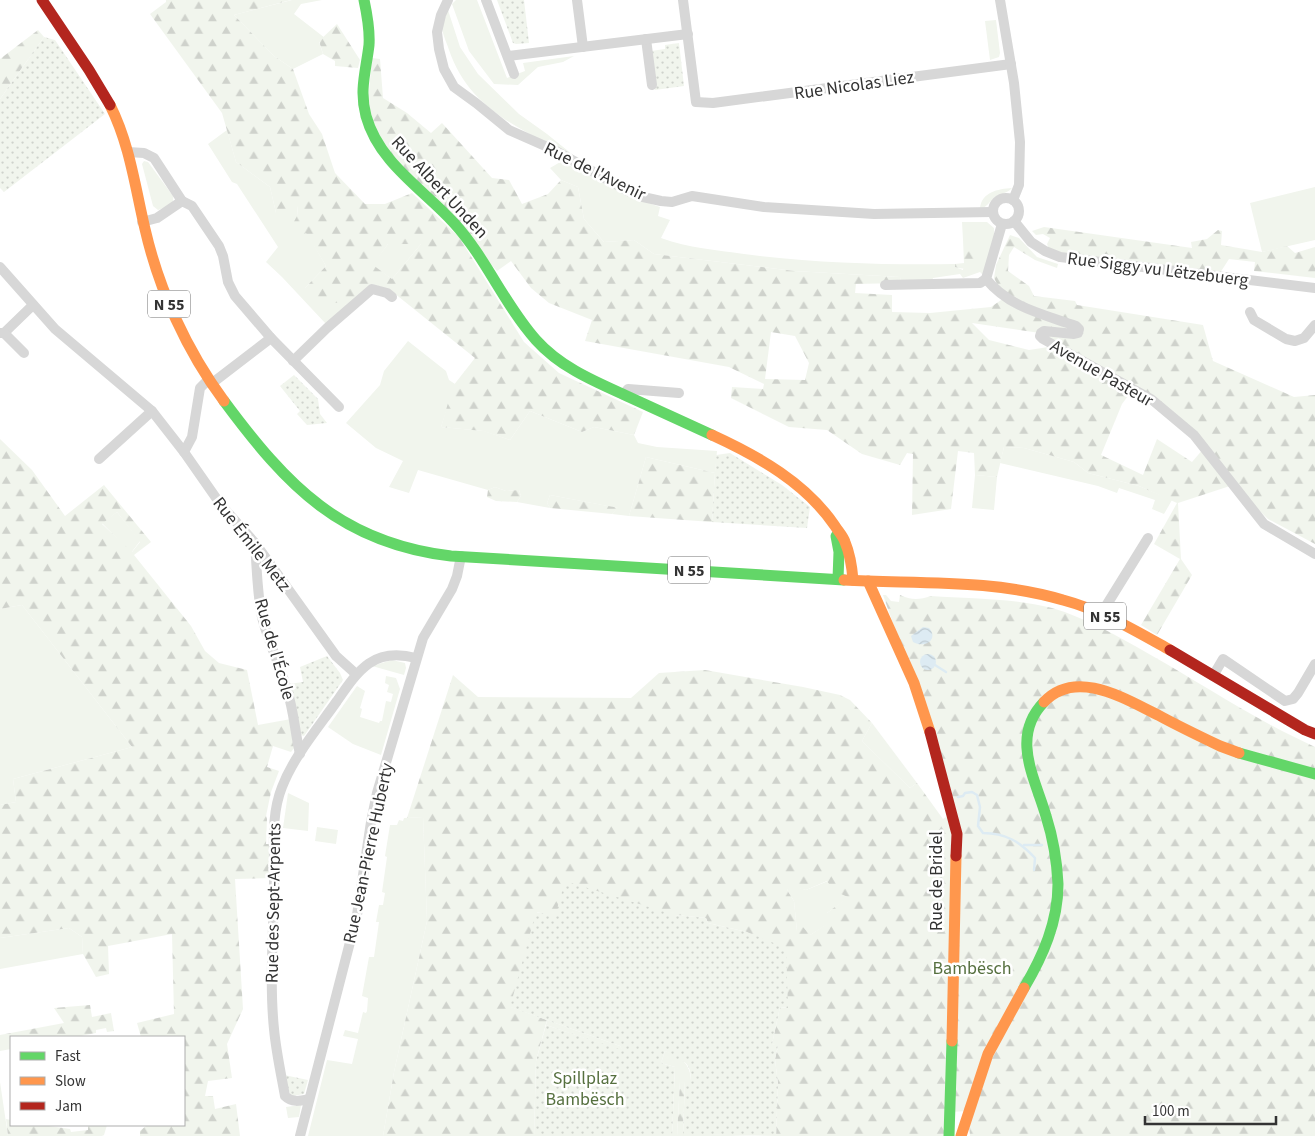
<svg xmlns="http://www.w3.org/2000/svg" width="1315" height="1136" font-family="'Source Sans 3',sans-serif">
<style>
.green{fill:#f1f5ed}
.forest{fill:url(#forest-firs);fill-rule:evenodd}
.park{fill:url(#park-dots)}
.water{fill:url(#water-waves)}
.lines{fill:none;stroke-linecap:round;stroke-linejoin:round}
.stream{stroke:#ddebf3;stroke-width:2.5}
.street{stroke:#d7d7d7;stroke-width:10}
.fast{stroke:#63d668;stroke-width:11}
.slow{stroke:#ff974d;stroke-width:11}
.jam{stroke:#b3261e;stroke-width:11}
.labels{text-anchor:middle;stroke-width:5;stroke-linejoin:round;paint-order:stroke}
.shield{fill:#fff;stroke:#707070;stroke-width:1}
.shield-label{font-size:16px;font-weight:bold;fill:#333}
.street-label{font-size:18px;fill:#333;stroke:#fff}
.park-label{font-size:18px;fill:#56703f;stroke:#fff}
</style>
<defs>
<pattern id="forest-firs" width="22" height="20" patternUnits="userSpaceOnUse" patternTransform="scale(1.25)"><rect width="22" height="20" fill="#f1f5ed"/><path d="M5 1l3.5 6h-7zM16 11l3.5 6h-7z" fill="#cfd2cc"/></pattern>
<pattern id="park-dots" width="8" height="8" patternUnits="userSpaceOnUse" patternTransform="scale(1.25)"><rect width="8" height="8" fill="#f1f5ed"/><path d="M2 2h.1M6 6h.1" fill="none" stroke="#cfd2cc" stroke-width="1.8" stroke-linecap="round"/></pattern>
<pattern id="water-waves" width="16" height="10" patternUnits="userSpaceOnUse" patternTransform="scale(1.25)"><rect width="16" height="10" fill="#ddebf3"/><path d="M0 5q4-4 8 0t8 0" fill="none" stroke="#becad1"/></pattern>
</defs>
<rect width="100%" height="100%" fill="#fff"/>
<g class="green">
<path d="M292,0H322L301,4L294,14L325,38L319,42L323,54L293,69L274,56L234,15Z"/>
<path d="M456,0H477L507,78L525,71L523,63L574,56L563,62L538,67L518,85L494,84L469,51L452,4Z"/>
<path d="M448,10L460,47L478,74L519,114L547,134L578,159C526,131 470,112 449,50C447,43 441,32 442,24C443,20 447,14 448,10Z"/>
<path d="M996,20L1000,53L999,57L990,60L985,21Z"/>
<path d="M227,130L236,162L270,187L276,213L298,205L297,216L326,266L305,288L347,305L326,324L282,277L266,262L278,247L237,184L232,182L208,144Z"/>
<path d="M144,161L148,162L173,196C175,205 166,207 158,210L153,206L142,164Z"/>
<path d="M562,161L625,195L660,207L658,216L670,220L661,238C689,248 716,250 744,254C814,263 884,265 955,264V267L963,270L969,240H963L962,222H987L994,228V233L996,234L983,275L980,272L963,278L960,274L933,278L932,282L901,283L900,277L794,271L654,254L634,240L604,242L584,219L578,187L561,180L550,168Z"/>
<path d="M1315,187V240L1262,252L1250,203Z"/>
<path d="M1012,188C1007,193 1003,193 997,196C990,200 988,207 980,209C981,192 998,189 1012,188Z"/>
<path d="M388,244H421L392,279L372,265Z"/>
<path d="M408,341L446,371L449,380L455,384L441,427L484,431L510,440L530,411L582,432L594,427L634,435L638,443L657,447L717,451L715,473L646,457L629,516L612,514L618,508L550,495L547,503L550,508L517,502L521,496L519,490L506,491L495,487L488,490L418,470L409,493L389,487L403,461L376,448L346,423L380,385L384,371Z"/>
<path d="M1004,447L1024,448L1074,462L1088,473L1139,486L1172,500L1164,514L1152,509L1155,500L1119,488L1117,493L1098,486L1000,463Z"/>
<path d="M975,475L997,477L994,510L972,508Z"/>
<path d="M117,512L140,541L131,553L102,523Z"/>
<path d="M22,605L132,747L13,779L16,802L0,805V609Z"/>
<path d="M392,660L405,663L406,668L404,675L372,666Z"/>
<path d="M386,676L396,678L400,689L381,755L353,744L328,727L357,686L365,691L360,708L362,709L360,717L379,723L380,721H382L386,701L391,702L393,694L387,692L389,685L385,683Z"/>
<path d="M872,723L917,783L910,788L862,741Z"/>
<path d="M288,793L309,803L308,831L283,828Z"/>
<path d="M423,817L427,921L394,1072L383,1136H308L327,1060L352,1064L358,1039L343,1036L345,1030L358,1033L363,1012L366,1013L367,1011L368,998L362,996L369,957H374L379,922H376L379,905H383L385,893L382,892L387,857L385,856L390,825H397L399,820L403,821L404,818Z"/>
<path d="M317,827L338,830L336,844L315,841Z"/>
<path d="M828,881L849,897L827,913L828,924L810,935L797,931L794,901L787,890L793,886L806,890Z"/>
<path d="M69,928L82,937L83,954L0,969V938Z"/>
<path d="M547,1020L620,1046L623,1051L546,1025Z"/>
<path d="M665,1051C680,1056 691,1064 691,1081H680L677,1136H672L675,1067L661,1063Z"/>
<path d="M0,1082L8,1136H0Z"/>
<path d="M301,1105L299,1117L288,1118L286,1107Z"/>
</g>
<g class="forest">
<path d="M166,0H291L234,15L274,56L293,69L309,114L322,134L335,173L365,204H385L412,193L459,237L524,342L559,373L643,412L634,435L594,427L582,432L530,411L510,440L483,431L441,427L453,386L475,358L389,289L371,284L347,305L309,297L305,288L326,266L306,233L299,239L290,229L297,216L298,206L285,216L276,213L270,187L236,162L222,113L150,14L166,2ZM388,244H421L392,279L373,265Z"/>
<path d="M337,24L360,60L358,68L335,66V61L323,54L319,41Z"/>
<path d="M38,30L44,37L0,99V59Z"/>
<path d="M372,58L380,59L383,98L407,113L431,133L442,123L492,178L509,180L522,204L548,194L561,180L578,187L584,219L604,242L634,240L654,254L794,271L900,277L901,283L856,284L855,293L892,295V312L930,313L991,307L1004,298L994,278L996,265L1010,235L1019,238L1037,257L1058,264L1057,268L1035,260L1014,247L1009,255L1008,271L1029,286L1034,296L1075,301L1077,305L1203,325L1213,361L1294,397L1315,395V544L1268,519L1233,485L1178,503L1181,559L1192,575L1157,635L1141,625L1180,559L1154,544L1177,503L1139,486L1088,473L1074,462L1024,448L1004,447L997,477L975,475L974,453L958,451L951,509L912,515L913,454L907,453L900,465L862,454L827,430L789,427L731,398L732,387L763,389L764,384L729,367L585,341L592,320L549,303L531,288L511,261L497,271L389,152L374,126L368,101ZM972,323L1040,333L1055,346L1029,350L989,340ZM771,332L795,336L809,363L805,380L765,379ZM1134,388L1204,448L1192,462L1157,439L1143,475L1101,455L1122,404Z"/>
<path d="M1044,227L1192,248L1191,242L1207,239L1218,230L1222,231L1221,245L1262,252L1287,246L1295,253L1315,247V278L1254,271L1255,262L1229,259L1220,273L1065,254L1049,249L1047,244L1050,238L1043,234L1036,235L1032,231Z"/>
<path d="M963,240H969L979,250C976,265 971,272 955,267V264L964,263Z"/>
<path d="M0,439L32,470L65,516L104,485L151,542L134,555L191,626L205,651L219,663L247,670L258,725L291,719L294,748L291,752L273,746L267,767L279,771L271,792L266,816L267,819L266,844H270L271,878L235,879L243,1009L227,1044L232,1078L208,1081L205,1096H213L215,1109L236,1104L240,1136H140V1131L147,1125H184V1037H141L137,1023L174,1014L172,934L108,946L109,974L96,977L83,954L82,937L69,928L0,938V805L16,802L13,779L132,747L22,605L0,609ZM117,512L140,542L132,552L102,524Z"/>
<path d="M646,457L715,473L712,522L629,516Z"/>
<path d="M495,487L506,491L519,490L521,496L517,502L496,501L487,497L488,490Z"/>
<path d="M550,495L619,508L612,514L550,508L547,503Z"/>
<path d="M883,595H886L891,601L899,602L900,595C911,600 919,600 931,596C971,599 1013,598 1052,608C1086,618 1118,636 1149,654C1204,685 1257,721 1315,747V1136H970L968,1111L950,1112L944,1136H776L778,1084L775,1059L778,1046L772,1044L780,1007L787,1008L747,932L708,923L706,918L675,915L555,917L537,912L511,1007L547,1020L536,1061L534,1136H383L394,1072L427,921L423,817L407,818L453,675L478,697L631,698L659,673L705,670L803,687L840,695L850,700L872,723L862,741L910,788L917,783L943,819L952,813L926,716ZM827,881L834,891L848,897L827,913V924L810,935L803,927L797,931L794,901L787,890L793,887L806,890Z"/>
<path d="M90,1005L92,1017L111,1013L114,1031L107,1032L106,1028L96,1030V1033L75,1037H11V1049L0,1051V1035L64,1023L54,1008Z"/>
<path d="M680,1081H685L683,1133L755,1136H677Z"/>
<path d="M6,1119L11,1120V1125H42L70,1129L71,1132L88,1130V1125H107L104,1135L102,1136H8Z"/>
</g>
<g class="park">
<path d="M497,0H524L529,43L516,44L513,43Z"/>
<path d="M44,37L55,40L105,114L4,192L0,188V99Z"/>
<path d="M679,43L684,86L655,90L651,51L665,49V45Z"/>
<path d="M294,375L318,399L320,414L327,423L307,425L297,414L300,411L280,386Z"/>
<path d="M730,453L782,485L810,507L807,528L712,522L716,455Z"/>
<path d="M327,656L340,673L343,680L304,736L298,734L289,684L303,682L300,667Z"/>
<path d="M565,881L675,915L706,918L708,923L747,932L786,948L788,1008L780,1007L772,1044L778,1045L775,1059L778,1084L776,1136L683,1134L685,1081H691C691,1069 688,1060 675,1059L673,1055L665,1051L661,1063L675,1067L672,1136H534L536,1061L546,1025L622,1050L620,1046L510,1007L536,912L555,916Z"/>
<path d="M284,1075L308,1080L304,1094L293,1096L290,1094Z"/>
</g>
<g class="water">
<path d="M923,627L929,628C939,639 925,649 913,642L911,636Z"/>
<circle cx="928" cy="662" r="8"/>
</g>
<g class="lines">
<g class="stream">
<path d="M935,665L946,672"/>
<path d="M958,797L963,796L965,793L972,792L977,795L980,807L978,826L983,833C1006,833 1020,842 1035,858L1034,870"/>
<path d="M1024,845H1042"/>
</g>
<g class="street">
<path d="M448,0L441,15L437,32L439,49L444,69L454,87L476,103L509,130L552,149L628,191L643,197L661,201L672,202L692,196L764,207L874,214L992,212"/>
<path d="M486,0L514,74"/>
<path d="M577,0L583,47"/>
<path d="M683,0L696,102L713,103L1011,64"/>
<path d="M1000,0L1014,83L1020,142L1019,185L1013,200"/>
<path d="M646,39L652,85"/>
<path d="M508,56L688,34"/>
<path d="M128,152L144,153L154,158L182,201L157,218L142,222"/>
<circle cx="1006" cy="211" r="13"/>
<path d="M182,201L192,206L219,246L223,256L228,282L235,296L271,338L339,407"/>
<path d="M1014,221L1031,242L1045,251L1060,257L1315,288"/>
<path d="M1002,224L986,279C1010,308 1043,314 1076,326L1079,329L1078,333L1074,334L1044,331L1041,333L1040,336L1043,339L1151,399L1194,435L1264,524L1315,554"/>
<path d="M0,267L55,329L152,411L184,452L221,505L255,543L336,656L356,674"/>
<path d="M885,285L980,283L986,279"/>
<path d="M1250,312L1254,320L1286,339L1295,341L1304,338L1315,325"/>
<path d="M0,333H4L33,305"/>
<path d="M4,333L24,353"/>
<path d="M293,361L327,328L372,289L387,293L392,297"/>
<path d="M211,384L271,338"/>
<path d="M623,395L628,389L679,393"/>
<path d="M184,452L192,437L200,388L208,380"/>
<path d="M99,459L152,411"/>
<path d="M255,544C257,568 257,593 262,617C268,641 280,665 287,690C294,711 295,733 300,754"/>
<path d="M1101,614L1148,538"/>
<path d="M1213,676L1223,659L1285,701L1293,699L1298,693L1315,664"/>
<path d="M309,1099C300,1101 292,1103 285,1096C281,1074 276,1051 274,1029C269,980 274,929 274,880C275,849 270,817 282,787C294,756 318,728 337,701C359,669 374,647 416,658"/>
<path d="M300,1136L357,915L371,822L377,793L423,638L452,589L457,576L461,556"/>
</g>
<g class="fast">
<path d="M364,0C367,14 370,30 369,45C366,71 359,90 366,116C379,163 423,189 454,223C486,258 504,304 536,340C561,368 596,382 629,397C657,410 684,422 712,435"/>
<path d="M224,401C287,486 341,543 451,556L844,580"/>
<path d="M836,536L839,552L838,579"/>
<path d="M1239,753L1315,774"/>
<path d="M1024,988C1043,956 1058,922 1058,884C1057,861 1053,838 1046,816C1035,778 1010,737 1044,702"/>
<path d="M949,1136L952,1041"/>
</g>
<g class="slow">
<path d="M110,105C130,145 135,187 145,229C159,290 187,351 224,401"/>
<path d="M712,435C758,456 806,483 835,526C838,531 843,536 845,542C850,554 852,567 853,580"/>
<path d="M844,580C917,584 993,579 1063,600C1101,610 1136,631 1170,650"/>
<path d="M868,581L914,683L930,732"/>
<path d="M1044,702C1076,668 1125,699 1158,715C1178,726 1199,736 1220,746L1239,753"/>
<path d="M952,1041L956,856"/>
<path d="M961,1136L988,1054L1024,988"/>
</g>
<g class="jam">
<path d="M42,0L89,70L110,105"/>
<path d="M1170,650L1305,730L1315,734"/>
<path d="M930,732L957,834L956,856"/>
</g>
</g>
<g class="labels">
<g class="shield">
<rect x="148" y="290.5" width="42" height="27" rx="4"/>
<rect x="668" y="556.5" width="42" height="27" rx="4"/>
<rect x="1084" y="602.5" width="42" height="27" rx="4"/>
</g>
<g class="shield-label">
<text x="169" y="310">N 55</text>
<text x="689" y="576">N 55</text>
<text x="1105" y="622">N 55</text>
</g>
<g class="street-label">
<text transform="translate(854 85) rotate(-8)" y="6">Rue Nicolas Liez</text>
<text transform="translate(595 171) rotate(26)" y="6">Rue de l'Avenir</text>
<text transform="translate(440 187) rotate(47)" y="6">Rue Albert Unden</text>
<text transform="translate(1158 269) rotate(7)" y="6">Rue Siggy vu Lëtzebuerg</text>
<text transform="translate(1102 373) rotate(30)" y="6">Avenue Pasteur</text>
<text transform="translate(252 544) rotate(52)" y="6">Rue Émile Metz</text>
<text transform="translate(275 649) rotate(74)" y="6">Rue de l'École</text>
<text transform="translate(368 853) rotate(-78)" y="6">Rue Jean-Pierre Huberty</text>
<text transform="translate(936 881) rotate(-90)" y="6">Rue de Bridel</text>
<text transform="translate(273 903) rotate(-89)" y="6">Rue des Sept-Arpents</text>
</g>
<g class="park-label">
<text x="972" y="974">Bambësch</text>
<text x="585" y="1084">Spillplaz<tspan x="585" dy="21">Bambësch</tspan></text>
</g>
</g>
<rect x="10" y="1036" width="175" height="90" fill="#ffffff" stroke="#adadad"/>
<rect x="20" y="1052" width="25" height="8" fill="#63d668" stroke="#adadad"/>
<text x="55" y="1061" font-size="15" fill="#333333">Fast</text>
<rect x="20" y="1077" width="25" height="8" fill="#ff974d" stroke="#adadad"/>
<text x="55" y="1086" font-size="15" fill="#333333">Slow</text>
<rect x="20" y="1102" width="25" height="8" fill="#b3261e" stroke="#adadad"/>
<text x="55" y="1111" font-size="15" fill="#333333">Jam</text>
<path d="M1145 1116v8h131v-8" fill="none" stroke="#333333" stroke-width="2.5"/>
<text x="1152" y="1116" font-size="15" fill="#333333" stroke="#ffffff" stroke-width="4" paint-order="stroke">100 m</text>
</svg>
